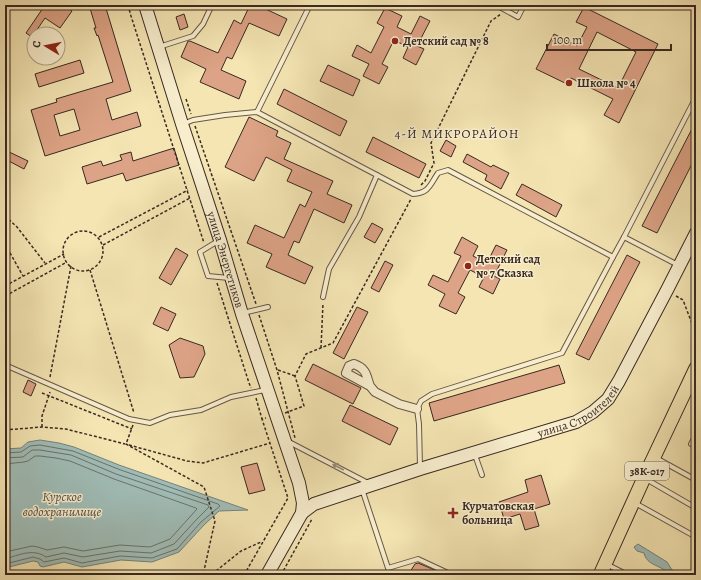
<svg xmlns="http://www.w3.org/2000/svg" width="701" height="580" font-family="Alegreya,serif">
<style>
.water{fill:#a0bdb7;stroke:#76827b}
.lines{fill:none;stroke-linecap:round;stroke-linejoin:round}
.shore{stroke:#6c736c;stroke-width:1}
.building{fill:#dda386;stroke:#382922;fill-rule:evenodd}
.lane-casing{stroke:#675846;stroke-width:6}
.street-casing{stroke:#675846;stroke-width:10}
.secondary-casing{stroke:#382922;stroke-width:14}
.primary-casing{stroke:#382922;stroke-width:15}
.path{stroke:#382922;stroke-width:1.5;stroke-dasharray:3 2;stroke-linecap:butt}
.lane{stroke:#f8eece;stroke-width:4}
.street{stroke:#f8eece;stroke-width:8}
.secondary{stroke:#f8eece;stroke-width:12}
.primary{stroke:#f4e5b3;stroke-width:13}
.oneway{stroke:#988c78}
.poi-dot{fill:#8f2418;stroke:#f8eece;stroke-width:1.5}
.labels{text-anchor:middle;stroke-width:3;stroke-linejoin:round;paint-order:stroke}
.shield{fill:#f8eece;stroke:#726456;stroke-width:1}
.shield-label{font-size:11px;font-weight:bold;fill:#382922}
.poi-label{font-size:12px;font-weight:bold;fill:#382922;stroke:#f8eece;text-anchor:start}
.street-label{font-size:12px;fill:#382922;stroke:#f8eece}
.neighbourhood-label{font-size:13px;letter-spacing:1px;fill:#382922;stroke:#f8eece}
.water-label{font-size:13px;font-style:italic;fill:#524e47;stroke:#f8eece}
</style>
<rect width="100%" height="100%" fill="#f4e5b3"/>
<filter id="stains"><feTurbulence type="fractalNoise" baseFrequency=".005" numOctaves="4"/><feColorMatrix values="0 0 0 0 .2 0 0 0 0 .09 0 0 0 0 .02 0 0 0 .5 -.17"/></filter>
<radialGradient id="worn" r=".72"><stop offset=".6" stop-color="#630" stop-opacity="0"/><stop offset="1" stop-color="#630" stop-opacity=".3"/></radialGradient>
<g class="water">
<path d="M40,440L59,443L74,447L119,465L248,510L219,511L204,525L179,552L152,562L121,560L82,567L64,562L43,567L40,566L38,562L33,561L5,568V449L21,448L28,442Z"/>
<path d="M638,544L667,562L672,570L684,574H690L693,575L669,574C666,572 664,569 661,568C653,564 646,562 644,553L637,551L634,547Z"/>
</g>
<g class="lines">
<g class="shore">
<path d="M5,453L21,452L30,446L40,445L73,451L118,469L218,504L220,506L201,522L177,549L152,558L120,556L82,563L64,558L44,562L40,559L33,557L5,564"/>
<path d="M5,458L23,457L32,450H40L71,455L116,474L208,505L209,507L197,519L174,544L151,553L120,551L83,557L64,553L46,557C33,548 19,555 5,559"/>
<path d="M5,464L24,462L28,461L35,456H40L56,458L70,461L114,479L196,508L197,509L170,539L150,547L120,545L83,551L64,547L47,550L38,547L32,546L5,552"/>
</g>
</g>
<g class="building">
<path d="M45,5H64L72,11L60,28L45,18L32,37L26,33Z"/>
<path d="M89,5H105L131,91L106,99L112,120L137,112L141,126L45,156L31,110L57,102L56,99L113,82L98,35L97,36L94,28H96ZM74,109L80,130L60,136L54,115Z"/>
<path d="M250,5H257L287,19L279,36L249,23L232,59L227,57L221,70L246,81L239,99L200,82L206,69L181,57L188,41H190L218,53L234,20L241,24Z"/>
<path d="M584,7L658,44L619,123L604,115L613,99L571,78L567,84L536,69L554,34L577,46L587,27L576,22ZM597,32L636,52L618,88L579,69Z"/>
<path d="M385,8L402,16L397,27L411,34L420,16L430,21L417,46L424,49L416,65L403,58L408,47L394,40L382,64L388,67L379,84L363,76L369,64L352,56L357,45L371,53L384,27L377,23Z"/>
<path d="M184,14L188,27L180,30L176,17Z"/>
<path d="M80,60L84,73L39,87L35,74Z"/>
<path d="M328,65L360,80L353,96L320,81Z"/>
<path d="M284,89L347,121L340,136L277,104Z"/>
<path d="M249,117L278,131L276,136L291,143L284,159L333,181L327,194L352,205L344,223L314,209L299,243L294,241L288,255L313,267L305,284L266,267L272,254L247,243L255,225L284,238L300,204L305,207L312,192L287,181L292,170L266,157L254,181L225,167Z"/>
<path d="M696,121V156L657,233L642,226Z"/>
<path d="M373,137L426,164L419,178L366,152Z"/>
<path d="M446,140L456,146L451,157L440,151Z"/>
<path d="M174,148L179,165L126,181L123,173L87,184L82,167L101,161L103,166L122,160L120,155L131,152L133,161Z"/>
<path d="M5,150L28,161L24,169L5,159Z"/>
<path d="M467,154L491,167L493,165L509,173L501,189L485,180L487,175L463,162Z"/>
<path d="M522,184L562,205L556,217L516,195Z"/>
<path d="M372,223L383,229L375,243L364,237Z"/>
<path d="M462,237L478,246L473,256L487,263L496,245L507,250L494,276L500,279L493,294L479,287L484,277L470,270L458,293L465,297L456,314L439,306L445,294L428,285L433,275L448,282L461,256L454,253Z"/>
<path d="M176,248L188,255L171,285L159,278Z"/>
<path d="M627,255L640,262L589,360L576,354Z"/>
<path d="M385,261L393,265L379,292L371,288Z"/>
<path d="M161,307L176,314L168,331L153,324Z"/>
<path d="M357,307L368,312L344,359L333,353Z"/>
<path d="M180,338L203,346L205,354L194,377L180,378L169,345Z"/>
<path d="M313,364L361,388L353,404L305,380Z"/>
<path d="M559,365L565,383L434,421L429,403Z"/>
<path d="M28,380L36,384L31,396L23,392Z"/>
<path d="M350,405L398,428L390,445L342,421Z"/>
<path d="M257,463L265,490L249,494L241,467Z"/>
<path d="M541,475L550,504L534,509L539,526L525,530L520,514L504,519L499,502L528,492L525,480Z"/>
<path d="M418,563L437,571L436,573L440,575H408L415,564Z"/>
</g>
<g class="lines">
<defs>
<g id="lane">
<path d="M496,5L518,17L524,5"/>
<path d="M159,47L193,36L203,24L212,5"/>
<path d="M257,112L310,5"/>
<path d="M183,124L193,120L225,115L257,112L413,194C429,193 430,185 438,173L448,170L613,257L624,237L678,265"/>
<path d="M624,237L696,97"/>
<path d="M218,241L200,252L208,276L229,278"/>
<path d="M323,297L329,269L359,217L377,175"/>
<path d="M243,313L268,307"/>
<path d="M5,365L129,419L150,423L170,415L201,410L231,397L265,390"/>
<path d="M289,442L368,483"/>
<path d="M691,444L696,435"/>
<path d="M475,455L482,475"/>
<path d="M656,458L696,480"/>
<path d="M420,467L419,424L417,409L421,401L432,394L562,353L613,257"/>
<path d="M646,479L696,508"/>
<path d="M362,489L388,568L418,559L446,572L444,575"/>
<path d="M635,503L696,537"/>
<path d="M608,565L628,575"/>
</g>
<path id="street" d="M370,386C366,375 367,369 354,364L349,366L346,373L370,386L375,392L399,404L417,409"/>
<g id="secondary">
<path id="s1" d="M145,5L182,124L220,240L242,314L299,483L303,503L302,513L267,575"/>
<path id="s2" d="M302,513L314,504L420,469L576,422L593,412L608,399L619,381L667,290L696,233"/>
</g>
<path id="primary" d="M600,575L644,478L696,368"/>
</defs>
<use href="#lane" class="lane-casing"/>
<use href="#street" class="street-casing"/>
<use href="#secondary" class="secondary-casing"/>
<use href="#primary" class="primary-casing"/>
<g class="path">
<path d="M128,5L131,16L204,243"/>
<path d="M5,17L13,5"/>
<path d="M186,99L191,114"/>
<path d="M195,126L256,304"/>
<path d="M421,185L425,181L434,163L431,143L491,21L501,14"/>
<path d="M5,216L17,227L45,263"/>
<circle cx="83" cy="251" r="20"/>
<path d="M99,237L188,190"/>
<path d="M5,244L23,276"/>
<path d="M103,245L190,198"/>
<path d="M90,270L134,413"/>
<path d="M217,283L249,383L251,388"/>
<path d="M5,286L64,254"/>
<path d="M5,295H7L67,262"/>
<path d="M676,296L683,300L696,334"/>
<path d="M259,315L277,370L295,438"/>
<path d="M321,348L323,303"/>
<path d="M278,370L295,376"/>
<path d="M50,377L71,266"/>
<path d="M42,393L132,429"/>
<path d="M256,398L262,419"/>
<path d="M285,413L304,406L295,376L306,354L333,343L411,199"/>
<path d="M133,425L126,444L204,487L215,521L203,575"/>
<path d="M42,427V416L50,392"/>
<path d="M5,430L42,427L66,429L125,444"/>
<path d="M129,445L187,461L203,463L270,443"/>
<path d="M207,575L216,571L241,551L261,542"/>
<path d="M244,575L288,498L262,419L266,418"/>
<path d="M281,575L312,519"/>
</g>
<use href="#lane" class="lane"/>
<use href="#street" class="street"/>
<use href="#secondary" class="secondary"/>
<use href="#primary" class="primary"/>
</g>
<defs><path id="oneway-shaft" d="M-6 0H5M1.5-3L5.5 0L1.5 3" fill="none" stroke-width="1.6" stroke-linecap="round" stroke-linejoin="round"/></defs>
<use class="oneway" href="#oneway-shaft" transform="translate(338 467) rotate(-153)"/>
<g class="poi-dot">
<circle cx="395" cy="41" r="4"/>
<circle cx="569" cy="83" r="4"/>
<circle cx="468" cy="266" r="4"/>
<path d="M451 507h4v4h4v4h-4v4h-4v-4h-4v-4h4z"/>
</g>
<g class="labels">
<rect class="shield" x="625" y="462" width="44" height="18" rx="3"/>
<g class="shield-label">
<text x="647" y="475">38К-017</text>
</g>
<g class="poi-label">
<text x="403" y="45">Детский сад № 8</text>
<text x="577" y="87">Школа № 4</text>
<text x="476" y="263">Детский сад<tspan x="476" dy="14">№ 7 Сказка</tspan></text>
<text x="462" y="510">Курчатовская<tspan x="462" dy="14">больница</tspan></text>
</g>
<g class="street-label">
<text dy="4" stroke="none"><textPath href="#s1" startOffset="267">улица Энергетиков</textPath></text>
<text dy="4" stroke="none"><textPath href="#s2" startOffset="297">улица Строителей</textPath></text>
</g>
<g class="neighbourhood-label">
<text x="457" y="138">4-Й МИКРОРАЙОН</text>
</g>
<g class="water-label">
<text x="62" y="501">Курское<tspan x="62" dy="15">водохранилище</tspan></text>
</g>
</g>
<rect width="701" height="580" fill="none" stroke="#f4e5b3" stroke-width="20"/>
<rect x="6" y="6" width="689" height="568" fill="none" stroke="#382922" stroke-width="2"/>
<rect x="10" y="10" width="681" height="560" fill="none" stroke="#382922"/>
<g transform="translate(46 46) rotate(280)"><circle r="19" fill="#f8eece" stroke="#ab9f89"/>
<path d="M0-3L7 15L0 10L-7 15Z" fill="#8f2418"/>
<text y="-6" font-size="11" font-weight="bold" text-anchor="middle" fill="#382922">С</text>
</g>
<path d="M547 44v6h124v-6" fill="none" stroke="#382922" stroke-width="2"/>
<text x="553" y="44" font-size="12" fill="#382922" stroke="#f8eece" stroke-width="3" paint-order="stroke">100 m</text>
<rect width="100%" height="100%" filter="url(#stains)"/>
<rect width="100%" height="100%" fill="url(#worn)"/>
</svg>
